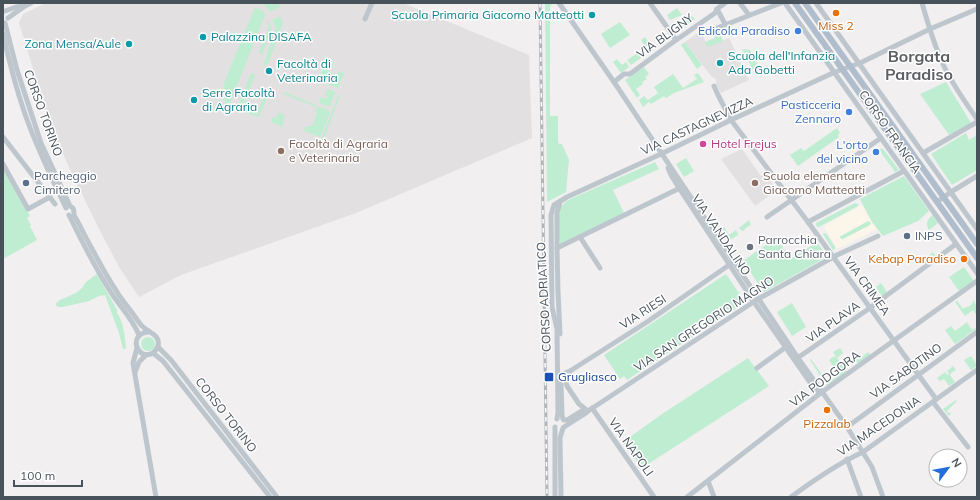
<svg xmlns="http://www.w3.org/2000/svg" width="980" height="500" font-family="Mulish,sans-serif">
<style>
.commercial{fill:#fbf6e9}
.education{fill:#e2e0e0}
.green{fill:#bfedd2}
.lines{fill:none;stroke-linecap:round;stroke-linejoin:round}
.minor{stroke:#bec6cd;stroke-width:5}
.major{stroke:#b0bdcc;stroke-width:6}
.rail-casing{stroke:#b1b4b9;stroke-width:3}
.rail{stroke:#fff;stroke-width:1.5;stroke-dasharray:4.5;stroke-linecap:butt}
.food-dot{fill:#e8710a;stroke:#fff;stroke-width:1.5}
.culture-dot{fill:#0f9aa8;stroke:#fff;stroke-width:1.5}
.shop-dot{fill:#3f7fe0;stroke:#fff;stroke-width:1.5}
.hotel-dot{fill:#d1479c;stroke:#fff;stroke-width:1.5}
.education-dot{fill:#8d6e63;stroke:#fff;stroke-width:1.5}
.service-dot{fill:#5c6f8a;stroke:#fff;stroke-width:1.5}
.worship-dot{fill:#6b7280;stroke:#fff;stroke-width:1.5}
.transit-dot{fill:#1a4fb4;stroke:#fff;stroke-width:1.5}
.labels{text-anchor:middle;stroke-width:3;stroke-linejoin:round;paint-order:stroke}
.culture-label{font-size:12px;fill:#0d838f;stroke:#fff;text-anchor:start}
.food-label{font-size:12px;fill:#c56008;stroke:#fff}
.shop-label{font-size:12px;fill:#366cbe;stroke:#fff;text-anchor:end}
.street-label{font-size:12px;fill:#48525b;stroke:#fff}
.education-label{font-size:12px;fill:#785e54;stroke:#fff;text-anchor:start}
.hotel-label{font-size:12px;fill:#b23c85;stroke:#fff;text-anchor:start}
.service-label{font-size:12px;fill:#4e5e75;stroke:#fff;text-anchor:start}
.worship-label{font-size:12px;fill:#5b616d;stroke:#fff;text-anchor:start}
.transit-label{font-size:12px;fill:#164399;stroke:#fff;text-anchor:start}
.district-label{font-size:16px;font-weight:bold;fill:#5c5f63;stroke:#fff}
</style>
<rect width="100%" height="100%" fill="#f1efef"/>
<path class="commercial" d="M862,205L872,222L877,229L837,249L823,226Z"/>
<g class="education">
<path d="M46,3H403L529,55L532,138L356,213L181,275L139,297L119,267L95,221L68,165L50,124L38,85L19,23L23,14Z"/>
<path d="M702,30L707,47L729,38L749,80L721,93L716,85V79L711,76L685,42Z"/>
<path d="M742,149L761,176L765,174L777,190L755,206L721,159Z"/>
</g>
<g class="green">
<path d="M261,3H278L280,7L270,12L266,6Z"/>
<path d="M545,3H554L550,6V116H558V142L559,144H562L569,160L566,192L547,202Z"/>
<path d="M255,7L263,11L265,15L229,106L225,105L224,83Z"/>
<path d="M677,8L682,15L670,20L667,15Z"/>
<path d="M280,16L283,23L268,64L263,66L276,28L272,20Z"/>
<path d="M692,16L695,19L678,31L673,24Z"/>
<path d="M269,22L272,29L262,55L259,52L269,27L267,23Z"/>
<path d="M620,22L630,35L610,48L601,34Z"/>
<path d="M718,29L723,41L707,47L705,42L715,38L713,31Z"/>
<path d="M645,37L653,49L649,52L641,40Z"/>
<path d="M685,42L702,65L697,69L681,45Z"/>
<path d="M742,49L750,50L757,63L753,70Z"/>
<path d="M638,53L641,58L631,65L627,60Z"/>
<path d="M617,59L622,65L626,62L629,67L621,73L613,62Z"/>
<path d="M644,67L649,74L645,77L647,79L642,82L643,84L636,89L640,95L637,98L625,80Z"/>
<path d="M323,69L337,75L339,71L344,74L338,88L328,84L329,82L320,78Z"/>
<path d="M251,73L255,75L245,101L247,103L248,107L257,111L255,116L237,109L236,113L232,111L233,107L237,109Z"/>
<path d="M698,73L704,82L674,93L666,98L664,96L651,104L649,102L643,107L639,100L644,96L648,100L658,93L654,87L673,74L683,88L697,79L694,75Z"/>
<path d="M946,82L971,123L949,135L920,94Z"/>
<path d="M328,89L335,92L330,107L319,103L321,97L327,99L328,96L325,95Z"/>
<path d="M266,91L269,92L259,117L256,116Z"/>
<path d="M284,92L316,105V107L283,94Z"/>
<path d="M339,94L340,96L324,138L321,143L319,144Z"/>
<path d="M318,106L329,111L330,112L320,137L304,131L306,126L309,127L311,125H313L317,113L315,112Z"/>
<path d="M278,112L285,115L283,122V127L271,122L273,117L276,118Z"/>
<path d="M837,128L840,133L838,135L839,137L798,166L790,155L801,148L804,151Z"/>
<path d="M966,133L969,140L977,135V170L952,185L931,154Z"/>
<path d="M882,148L884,150L899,170L895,172L879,150Z"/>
<path d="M686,158L694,171L684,177L676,164Z"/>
<path d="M655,162L659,169L613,190L624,213L560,245C559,235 556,216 561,207C563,204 565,202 568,200Z"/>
<path d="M3,168L30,216L27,218L31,225L30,226L37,240L3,259Z"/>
<path d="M904,176L929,211L918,221L883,236L872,222L860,199Z"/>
<path d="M855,203L858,204V206L819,227H817L816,224V223Z"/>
<path d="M933,215L938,223L929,230C925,224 927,219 933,215Z"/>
<path d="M749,220L751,225L747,227L743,231H742L739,228Z"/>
<path d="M868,221L871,223L870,225L843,239H841L840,236H841Z"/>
<path d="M724,227L729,235L736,230L738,234V235L730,240L722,228Z"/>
<path d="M826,233L835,247V249L833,250L823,234Z"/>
<path d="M776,238L791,259L817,242L827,257L764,292L743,261Z"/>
<path d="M933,252L936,257L927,264L926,263L925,264V265L922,261Z"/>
<path d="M964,267L974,281L959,291L949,277Z"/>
<path d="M97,274L117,310V313C124,323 125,337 126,349H123L119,333L105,295L99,296L89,301L63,307H58L55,304L60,300L76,293L82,288L86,282Z"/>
<path d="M726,274L745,302L627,380L624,376L620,379L604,355Z"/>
<path d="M881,283L887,292L882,296L876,287Z"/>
<path d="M973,300L977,306L976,315L973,310L965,316L955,302L957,301L963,309L966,307H968L972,304Z"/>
<path d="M792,303L806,327L792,336L777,312Z"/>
<path d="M967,322L972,330L975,328L976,329L955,344L945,330L951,326L955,331Z"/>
<circle cx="148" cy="344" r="7"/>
<path d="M840,348L843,353L837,358L847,372L827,386L810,360L811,359L828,383L839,375L829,360L833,357H836L833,352Z"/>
<path d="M868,352L871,355L858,364L851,354L853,353L858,360Z"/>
<path d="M971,356L977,365V366L971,370L964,360Z"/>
<path d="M748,358L769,386L642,468L623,442L662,414Z"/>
<path d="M953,366L956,370L951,373L950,375L955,382L949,386L944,379L940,381L937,378L945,372L947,375L949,374L947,371Z"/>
<path d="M956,400L957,401L947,411L948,413L949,412L951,414L949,416L943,409Z"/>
</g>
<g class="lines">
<g class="minor">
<path d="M559,3L614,82L798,358L847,427L872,467L883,497"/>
<path d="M650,3L676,40"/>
<path d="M740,3L749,15"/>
<path d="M785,3L977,273"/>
<path d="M816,3L977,229"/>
<path d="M922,3C928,24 934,45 943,64C952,84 965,102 977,119"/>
<path d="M717,9L724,22"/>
<path d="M5,11L16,7L24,6"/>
<path d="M8,18L25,6L31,3"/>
<path d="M365,19L372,3"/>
<path d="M5,23L17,70L41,143L70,206L73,208C74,210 74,212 74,214C74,216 77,220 78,222C82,230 86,238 91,247C99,262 107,277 117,292C122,300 128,307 133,314C136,318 139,323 142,326C148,332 161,335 158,346C157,349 155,351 153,353C137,362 127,333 149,332"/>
<path d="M712,30L781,3"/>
<path d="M3,34C9,61 16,88 25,114C36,146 51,177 66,208"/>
<path d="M614,82L624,74H630L676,40L682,36L715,13L717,9L725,3"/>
<path d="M714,86L718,95L731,120L808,222L936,399"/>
<path d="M3,137L55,204"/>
<path d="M923,153L977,122"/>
<path d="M3,164L28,209L50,197"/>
<path d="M668,168L671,175L679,188L754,302L816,391L822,392"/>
<path d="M560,202L557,213V248L558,292L560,334"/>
<path d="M937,202L951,192L977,176"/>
<path d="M69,215C82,242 96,269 112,294C121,307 133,320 139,335"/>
<path d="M767,217L881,138"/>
<path d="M808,222L904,171"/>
<path d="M580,237L600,268"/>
<path d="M557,248L680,188"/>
<path d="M158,347L171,360L277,497"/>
<path d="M137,348L133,363L135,375L156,497"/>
<path d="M153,353L163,361L270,497"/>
<path d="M796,359L867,310L956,244"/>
<path d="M757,368L786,347"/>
<path d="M570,371L566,382L567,386L579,404L588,411L758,299L837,255L878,236"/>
<path d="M135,372L139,362L146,355"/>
<path d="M560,375L570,371L647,322L732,263"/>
<path d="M561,384L562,415L563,419"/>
<path d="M933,402L968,447"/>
<path d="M592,408L654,497"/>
<path d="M557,419L558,412L557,329L552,307L551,215L554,205L567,197L661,154L731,120L835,72L860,63L930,29L977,9"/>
<path d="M555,427V497"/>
<path d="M564,427L586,413L588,411L583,410L567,420H564"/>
<path d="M847,427L977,332"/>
<path d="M847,459L861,497"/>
<path d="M708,481L714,497"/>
<path d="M561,497L560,438L563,428"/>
<path d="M687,497L822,392L977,281"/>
<path d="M791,497C814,480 837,464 863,452L977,370"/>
</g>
<g class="major">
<path d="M795,3L977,258"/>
<path d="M805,3L977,244"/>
</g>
<defs>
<path id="rail" d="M540,3L547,497"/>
</defs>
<use href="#rail" class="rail-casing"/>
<use href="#rail" class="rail"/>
</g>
<g class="food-dot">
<circle cx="836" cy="13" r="4"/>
<circle cx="964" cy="259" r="4"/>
<circle cx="827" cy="410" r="4"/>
</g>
<g class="culture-dot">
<circle cx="592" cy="15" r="4"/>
<circle cx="203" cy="37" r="4"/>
<circle cx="129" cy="44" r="4"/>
<circle cx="720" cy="63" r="4"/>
<circle cx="269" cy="71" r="4"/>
<circle cx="194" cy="100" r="4"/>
</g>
<g class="shop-dot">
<circle cx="798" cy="31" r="4"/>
<circle cx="849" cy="112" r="4"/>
<circle cx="876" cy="152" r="4"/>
</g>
<circle class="hotel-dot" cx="703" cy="144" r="4"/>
<g class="education-dot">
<circle cx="281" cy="151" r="4"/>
<circle cx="755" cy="183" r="4"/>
</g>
<g class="service-dot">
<circle cx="26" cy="183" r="4"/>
<circle cx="907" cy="236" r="4"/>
</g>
<circle class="worship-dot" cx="750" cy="247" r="4"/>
<rect class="transit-dot" x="544" y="372" width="10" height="10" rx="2"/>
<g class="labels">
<g class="culture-label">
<text x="584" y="19" text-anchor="end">Scuola Primaria Giacomo Matteotti</text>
<text x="211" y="41">Palazzina DISAFA</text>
<text x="121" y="48" text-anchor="end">Zona Mensa/Aule</text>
<text x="728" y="60">Scuola dell'Infanzia<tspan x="728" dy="14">Ada Gobetti</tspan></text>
<text x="277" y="68">Facoltà di<tspan x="277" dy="14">Veterinaria</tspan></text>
<text x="202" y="97">Serre Facoltà<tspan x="202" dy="14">di Agraria</tspan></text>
</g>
<g class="food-label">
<text x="836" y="30">Miss 2</text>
<text x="956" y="263" text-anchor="end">Kebap Paradiso</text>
<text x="827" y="428">Pizzalab</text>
</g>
<g class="shop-label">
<text x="790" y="35">Edicola Paradiso</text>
<text x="841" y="109">Pasticceria<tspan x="841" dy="14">Zennaro</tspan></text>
<text x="868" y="149">L'orto<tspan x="868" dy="14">del vicino</tspan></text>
</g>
<g class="street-label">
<text transform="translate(665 36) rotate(-36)" y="4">VIA BLIGNY</text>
<text transform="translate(43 113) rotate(70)" y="4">CORSO TORINO</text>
<text transform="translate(697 126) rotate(-25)" y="4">VIA CASTAGNEVIZZA</text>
<text transform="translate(890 132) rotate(55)" y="4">CORSO FRANCIA</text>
<text transform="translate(721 235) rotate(56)" y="4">VIA VANDALINO</text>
<text transform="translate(867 286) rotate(54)" y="4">VIA CRIMEA</text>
<text transform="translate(544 297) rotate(-93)" y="4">CORSO ADRIATICO</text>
<text transform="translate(643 312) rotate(-33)" y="4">VIA RIESI</text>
<text transform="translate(833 322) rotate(-35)" y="4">VIA PLAVA</text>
<text transform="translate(704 324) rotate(-33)" y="4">VIA SAN GREGORIO MAGNO</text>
<text transform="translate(906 371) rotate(-36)" y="4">VIA SABOTINO</text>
<text transform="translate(825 379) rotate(-37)" y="4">VIA PODGORA</text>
<text transform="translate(226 415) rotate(52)" y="4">CORSO TORINO</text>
<text transform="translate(879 426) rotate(-34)" y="4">VIA MACEDONIA</text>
<text transform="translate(631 447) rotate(55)" y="4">VIA NAPOLI</text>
</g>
<g class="education-label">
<text x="289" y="148">Facoltà di Agraria<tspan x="289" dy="14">e Veterinaria</tspan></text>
<text x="763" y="180">Scuola elementare<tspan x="763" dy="14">Giacomo Matteotti</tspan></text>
</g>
<g class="hotel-label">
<text x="711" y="148">Hotel Frejus</text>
</g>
<g class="service-label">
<text x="34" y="180">Parcheggio<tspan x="34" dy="14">Cimitero</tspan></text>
<text x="915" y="240">INPS</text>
</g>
<g class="worship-label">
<text x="758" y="244">Parrocchia<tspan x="758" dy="14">Santa Chiara</tspan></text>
</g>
<g class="transit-label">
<text x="558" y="381">Grugliasco</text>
</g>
<g class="district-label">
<text x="919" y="62">Borgata<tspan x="919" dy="18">Paradiso</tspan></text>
</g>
</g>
<rect width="980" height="500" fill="none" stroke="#48525b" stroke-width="8"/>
<g transform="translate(948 468) rotate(58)"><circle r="19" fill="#ffffff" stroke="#b6babd"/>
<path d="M0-3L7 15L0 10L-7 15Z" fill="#226dd8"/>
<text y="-6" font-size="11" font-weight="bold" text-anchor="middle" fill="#48525b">N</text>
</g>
<path d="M14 480v6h68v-6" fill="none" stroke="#48525b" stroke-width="2"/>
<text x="20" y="480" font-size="12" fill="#48525b" stroke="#ffffff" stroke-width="3" paint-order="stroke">100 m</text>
</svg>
